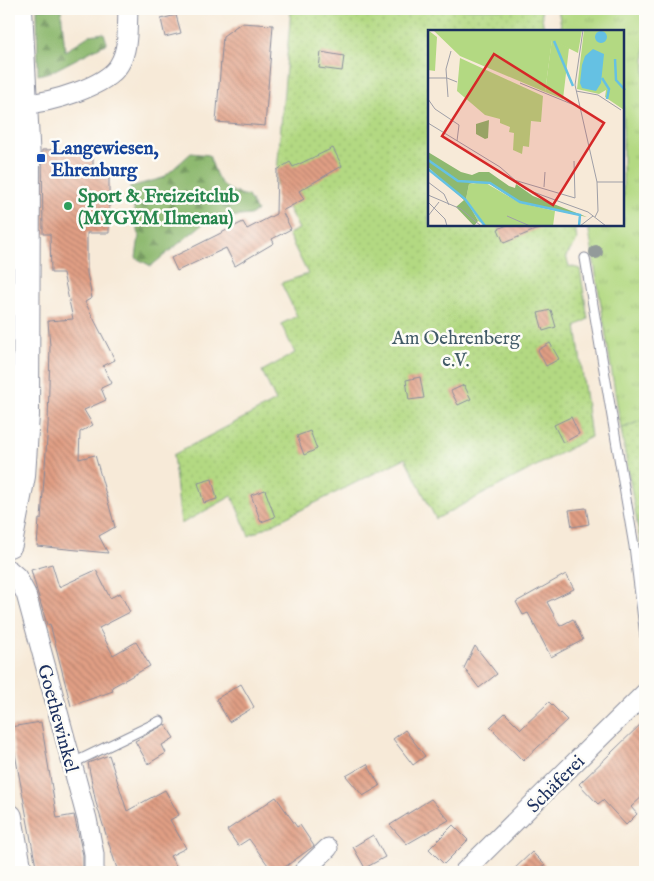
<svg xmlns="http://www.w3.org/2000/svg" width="654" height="881" font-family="'IM FELL English',serif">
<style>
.grass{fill:url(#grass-tufts);stroke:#678470}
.forest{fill:url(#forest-firs);stroke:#547467}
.garden{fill:url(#garden-dots);stroke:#678470}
.building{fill:url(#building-back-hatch)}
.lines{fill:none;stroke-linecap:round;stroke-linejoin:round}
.lane-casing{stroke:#898c9b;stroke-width:11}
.street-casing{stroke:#898c9b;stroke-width:21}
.secondary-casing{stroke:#898c9b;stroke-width:28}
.lane{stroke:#fff;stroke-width:9}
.street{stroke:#fff;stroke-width:19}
.secondary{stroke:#fff;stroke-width:26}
.tree{fill:#939b9a}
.transit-dot{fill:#1a4fb4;stroke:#fdfcf7;stroke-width:2}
.leisure-dot{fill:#2e9e5b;stroke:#fdfcf7;stroke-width:2}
.labels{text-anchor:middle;stroke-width:5;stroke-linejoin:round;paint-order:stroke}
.transit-label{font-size:19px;font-weight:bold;fill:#164399;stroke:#fdfcf7;text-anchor:start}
.leisure-label{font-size:19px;font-weight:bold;fill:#27864d;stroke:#fdfcf7;text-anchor:start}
.park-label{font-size:19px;fill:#415a67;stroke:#fdfcf7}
.street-label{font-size:19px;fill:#1b2f5e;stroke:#fdfcf7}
.inset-river{fill:none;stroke:#65c1e3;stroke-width:2.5}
.inset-road{fill:none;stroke:#9f9fa7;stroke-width:1}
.view{fill:#d62828;fill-opacity:0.15;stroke:#d62828;stroke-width:2.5}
.inset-edge{fill:none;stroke:#1b2f5e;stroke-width:2.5}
</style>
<defs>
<pattern id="grass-tufts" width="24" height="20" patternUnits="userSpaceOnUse" patternTransform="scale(1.25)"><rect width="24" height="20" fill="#b3d982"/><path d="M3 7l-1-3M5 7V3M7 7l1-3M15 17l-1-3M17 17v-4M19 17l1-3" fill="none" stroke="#99bb73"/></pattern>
<pattern id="forest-firs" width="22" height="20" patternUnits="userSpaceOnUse" patternTransform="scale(1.25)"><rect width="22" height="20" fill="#8eb970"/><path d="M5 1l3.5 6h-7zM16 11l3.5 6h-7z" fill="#73975f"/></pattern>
<pattern id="garden-dots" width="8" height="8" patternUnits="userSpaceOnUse" patternTransform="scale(1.25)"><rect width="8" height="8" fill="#b3d982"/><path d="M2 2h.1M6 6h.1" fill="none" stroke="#99bb73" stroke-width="1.8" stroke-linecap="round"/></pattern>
<pattern id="building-back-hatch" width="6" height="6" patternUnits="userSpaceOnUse" patternTransform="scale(1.25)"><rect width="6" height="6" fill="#e19f84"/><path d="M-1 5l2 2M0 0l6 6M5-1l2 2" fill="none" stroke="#b6826f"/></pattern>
</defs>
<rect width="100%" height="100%" fill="#fdfcf7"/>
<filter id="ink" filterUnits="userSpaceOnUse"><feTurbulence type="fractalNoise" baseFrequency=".02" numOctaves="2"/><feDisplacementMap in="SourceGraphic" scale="10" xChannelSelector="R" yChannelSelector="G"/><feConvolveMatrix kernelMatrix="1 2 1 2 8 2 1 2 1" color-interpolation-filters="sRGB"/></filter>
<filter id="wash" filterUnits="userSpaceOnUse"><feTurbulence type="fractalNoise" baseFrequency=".0096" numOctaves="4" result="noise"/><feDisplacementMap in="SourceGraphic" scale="20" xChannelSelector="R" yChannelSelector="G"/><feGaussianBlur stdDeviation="1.12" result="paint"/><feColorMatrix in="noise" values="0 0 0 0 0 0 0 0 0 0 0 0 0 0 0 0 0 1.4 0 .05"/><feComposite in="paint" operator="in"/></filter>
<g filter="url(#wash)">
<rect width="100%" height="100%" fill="#f7ead8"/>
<path class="grass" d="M558,9H645V419L621,429L588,225H623V31H562Z"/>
<g class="forest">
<path d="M37,9H61L65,51L90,35L104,33L107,43L53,71L38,75Z"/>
<path d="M191,153L209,155C218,180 219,190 248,196L257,211L250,215L209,219L151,266L136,258L139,236L130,187L163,178Z"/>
</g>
<g class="garden">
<path d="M291,9H541L544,31H429V225H575L577,241L566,256L569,266L580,269L588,319L576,326L591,437L436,519L405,458L249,536L232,496L181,524L173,455L276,401L262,371L295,353L281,324L297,316L281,283L308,274L288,234L299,229L276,184Z"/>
<path d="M645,419V557L643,558L621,429Z"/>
</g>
<g id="blocks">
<g class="building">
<path d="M176,15L181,33L165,37L161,19Z"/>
<path d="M241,23L273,25L265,126L216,122L223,36Z"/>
<path d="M321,52L344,56L342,71L319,68Z"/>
<path d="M333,148L342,166L299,191L304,199L282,211L291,229L272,239L274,243L235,266L226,248L177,271L171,258L243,222L247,229L276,214L277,170L290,162L293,167Z"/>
<path d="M93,149V167H109V233H87V273L92,298L85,302L115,360L103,366L112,383L101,388L106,400L84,410L93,425L80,432L79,459L95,455L115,527L99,536L108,553L37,546L39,519H41L48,425L50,346L48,321L73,319L63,273H51L50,234H43L42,150Z"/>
<path d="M507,225H547L504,243L498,229Z"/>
<path d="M551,310L556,327L543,331L538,313Z"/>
<path d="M550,343L559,359L546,366L538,350Z"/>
<path d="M420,377L424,398L409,400L406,380Z"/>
<path d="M464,385L471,399L458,405L451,391Z"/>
<path d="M571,417L579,434L563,443L554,425Z"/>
<path d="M310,431L317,449L304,455L297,436Z"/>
<path d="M212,479L217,499L204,503L198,483Z"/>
<path d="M265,490L275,517L261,522L251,495Z"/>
<path d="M586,508L589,524L572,527L569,510Z"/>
<path d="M52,564L59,587L96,570L110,598L120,593L130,612L99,628L113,655L136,642L150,666L112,687L113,691L71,706L50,624L47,625L31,570Z"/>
<path d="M566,574L574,589L547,602L560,626L573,619L583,640L551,657L528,613L523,615L516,602Z"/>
<path d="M475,646L497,674L479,688L464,668Z"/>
<path d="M241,684L254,707L229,722L216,699Z"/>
<path d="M549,702L567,720L523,761L490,727L505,713L521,729Z"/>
<path d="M645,720V794L631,807L637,814L626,825L603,800L598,804L579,784Z"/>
<path d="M41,722L57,818L74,815L83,855V872H37L10,727Z"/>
<path d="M165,724L174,738L162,745L166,753L148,764L135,741Z"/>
<path d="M405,730L425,756L413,765L393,739Z"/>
<path d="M109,755L127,811L165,790L179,815L170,820L186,848L170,856L180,872H118L96,803L88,763Z"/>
<path d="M367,764L380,786L363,796L346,776Z"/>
<path d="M276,797L297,827L300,825L314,846L278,872H273L249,839L238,846L227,830Z"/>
<path d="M431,799L449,820L407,844L390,825Z"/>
<path d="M453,825L468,840L444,864L429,849Z"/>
<path d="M373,835L385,857L365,868L353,847Z"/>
<path d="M532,852L545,865L526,872H511Z"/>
</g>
</g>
</g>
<g filter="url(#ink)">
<use href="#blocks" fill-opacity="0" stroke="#898c9b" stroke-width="1"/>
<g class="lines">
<defs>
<g id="lane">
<path d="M585,258L634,546L645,636"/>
<path d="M71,764L160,721"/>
</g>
<g id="street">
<path d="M24,104C49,103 106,87 119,65C129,49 127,27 128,9"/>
<path d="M9,570L17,577L26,594L87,819L94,854V872"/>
<path d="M303,872L328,848"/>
<path d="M464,872L645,693"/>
</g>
<g id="secondary">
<path d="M9,544L22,476L26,415L27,161L19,9"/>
<path d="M9,817L19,872"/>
</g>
</defs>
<use href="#lane" class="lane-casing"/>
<use href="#street" class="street-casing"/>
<use href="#secondary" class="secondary-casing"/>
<use href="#lane" class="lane"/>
<use href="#street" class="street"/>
<use href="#secondary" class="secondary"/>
</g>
<circle class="tree" cx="596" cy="252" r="7"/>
</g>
<rect class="transit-dot" x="36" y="153" width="10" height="10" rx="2.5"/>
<circle class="leisure-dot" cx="68" cy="206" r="5"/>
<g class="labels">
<g class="transit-label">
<text x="51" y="154">Langewiesen,<tspan x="51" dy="22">Ehrenburg</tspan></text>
</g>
<g class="leisure-label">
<text x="78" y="202">Sport &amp; Freizeitclub<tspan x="78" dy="22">(MYGYM Ilmenau)</tspan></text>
</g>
<g class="park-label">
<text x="456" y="344">Am Oehrenberg<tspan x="456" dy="22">e.V.</tspan></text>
</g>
<g class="street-label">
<text transform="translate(59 718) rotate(75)" y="7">Goethewinkel</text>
<text transform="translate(555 783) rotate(-45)" y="7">Schäferei</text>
</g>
</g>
<g transform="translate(428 30)">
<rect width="196" height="196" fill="#f7ead8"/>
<path d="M5,0H154L150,23L124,10L117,62L32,26ZM156,0H196V80L177,67L178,60L171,64L149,59ZM56,152L92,173L127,181L125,196H59L50,191L38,169L41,154Z" fill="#b3d982"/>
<path d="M61,90L60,108L57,109L48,104V94ZM0,122L33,142L44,145L51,142H61L81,156L87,158L88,154L105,166L159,187L92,173L62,154L50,152L41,154L38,169L50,191L46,196L28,177L36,170L0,137Z" fill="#8eb970"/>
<path d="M0,0L9,7L7,41L0,40ZM124,9L141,18L135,69L117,62ZM32,28L115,66L113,92L103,91L101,117L95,116L94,124L85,120L86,103L81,102L82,97L72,93V89L57,85L29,61Z" fill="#b3d982"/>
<path d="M167 7a6 6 0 1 1 12 0a6 6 0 1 1-12 0ZM165,19L176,24L173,53L168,61L154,58L152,53L154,35L157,26Z" fill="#65c1e3"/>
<path class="inset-river" d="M126,11L145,56M187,29L188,50L197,60M174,48L181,59L179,69M0,130L30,151L62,153L92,172L152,185L151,196M0,139L37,169L57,196"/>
<path class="inset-road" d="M155,0L147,55L169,152L170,181L167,187M0,48H19L29,52M92,53L151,77M148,61L170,65L193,80M20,67L18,39L23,21M0,69L7,79L31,95L29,111M0,93L72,137L97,159L160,182L178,196M86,150L147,168L146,131M0,152L16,164L21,175M169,152H197M116,157L117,142M0,165L33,179L53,196M0,172L17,189L19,196M0,186L11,172M79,186L102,196M152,196L165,186"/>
<path class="view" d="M66,24L176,93L125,175L14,106Z"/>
<rect width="196" height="196" class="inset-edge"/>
</g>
<rect width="654" height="881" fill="none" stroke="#fdfcf7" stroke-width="30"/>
</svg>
